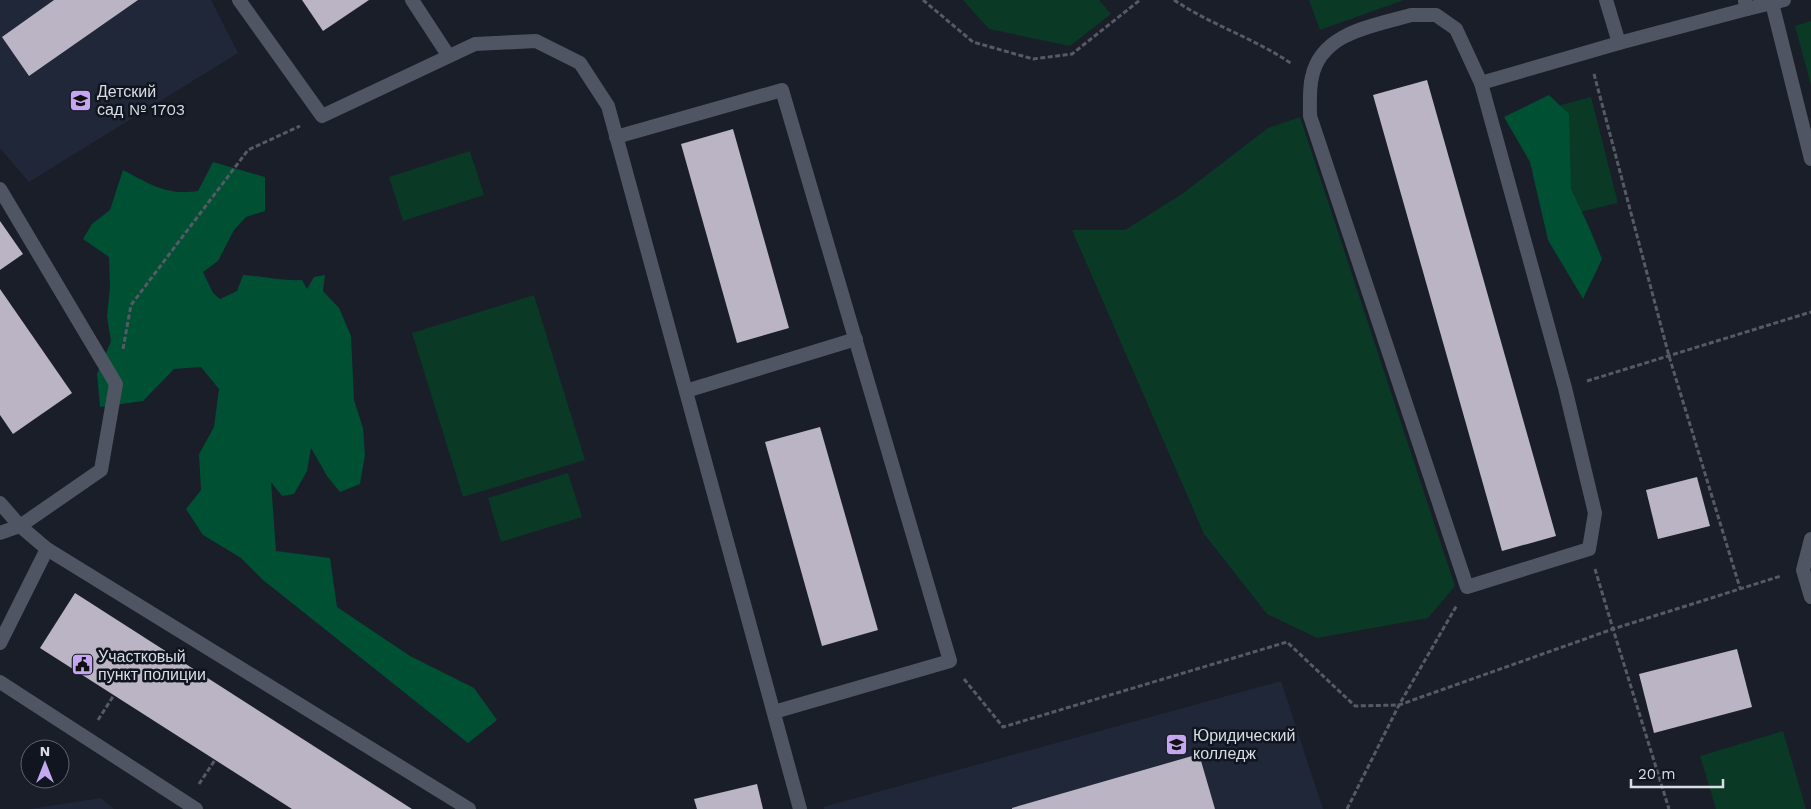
<svg xmlns="http://www.w3.org/2000/svg" width="1811" height="809" font-family="'Work Sans',sans-serif">
<style>
.built{fill:#202738}
.green{fill:#0a3926}
.forest{fill:#005034}
.building{fill:#bab4c4}
.lines{fill:none;stroke-linecap:round;stroke-linejoin:round}
.path{stroke:#555a64;stroke-width:3;stroke-dasharray:5 2.5;stroke-linecap:butt}
.service{stroke:#4f5562;stroke-width:14}
.labels{text-anchor:middle;stroke-width:5;stroke-linejoin:round;paint-order:stroke}
.poi-label{font-size:16px;fill:#d9dde5;stroke:#10151f;text-anchor:start}
</style>
<rect width="100%" height="100%" fill="#191e29"/>
<g class="built">
<path d="M0,0H211L238,53L29,182L0,148Z"/>
<path d="M1281,681L1323,809H824L823,807Z"/>
<path d="M101,798L114,809H29Z"/>
</g>
<g class="green">
<path d="M963,0H1099L1111,14L1070,46L989,29Z"/>
<path d="M1309,0H1404L1320,30Z"/>
<path d="M1811,21V85L1795,26Z"/>
<path d="M1591,97L1618,203L1554,218L1527,114Z"/>
<path d="M1300,117L1455,586L1428,618L1317,638L1267,614L1204,534L1072,230H1125L1182,194L1268,128Z"/>
<path d="M470,151L484,195L403,221L389,177Z"/>
<path d="M534,295L585,460L463,497L412,333Z"/>
<path d="M568,473L582,517L501,542L488,498Z"/>
<path d="M1783,731L1806,809H1716L1700,756Z"/>
</g>
<g class="forest">
<path d="M1549,95L1569,114L1571,189L1589,227L1602,259L1583,299L1548,240L1530,162L1504,117Z"/>
<path d="M213,162L265,177V211L246,217L234,230L218,261L203,272L213,293L220,299L237,291L243,275C263,276 282,281 302,280L307,289L314,277L325,275L323,291L339,308L351,336L354,400L363,428L365,455L360,484L340,492L327,476L311,448L307,471L294,494L282,496L271,482L276,551L330,558L337,607L410,656L474,688L497,720L468,743L263,580L241,558L203,535L186,509L201,490L199,454L214,427L219,389L201,367L174,369L143,401L100,407L97,374L111,341L107,317L110,287L109,257L83,239L92,224L110,210L123,170C150,184 167,196 198,191Z"/>
</g>
<g class="building">
<path d="M54,0H138L29,76L2,37Z"/>
<path d="M302,0H369L323,31Z"/>
<path d="M1427,80L1556,536L1502,551L1373,95Z"/>
<path d="M733,129L789,328L737,343L681,144Z"/>
<path d="M0,221L23,254L0,270Z"/>
<path d="M0,289L72,393L13,434L0,415Z"/>
<path d="M820,427L878,630L822,646L765,442Z"/>
<path d="M1697,477L1710,526L1658,539L1646,490Z"/>
<path d="M75,593L412,809H292L40,648Z"/>
<path d="M1737,649L1752,707L1654,733L1639,674Z"/>
<path d="M1199,754L1215,809H1012V808Z"/>
<path d="M757,784L763,809H697L694,799Z"/>
</g>
<g class="lines">
<g class="path">
<path d="M923,0L973,42L1033,59L1072,54L1140,0"/>
<path d="M1174,0C1213,26 1254,38 1292,64"/>
<path d="M1594,74L1669,356L1740,588"/>
<path d="M123,349L131,305L248,150L300,126"/>
<path d="M1587,381L1811,312"/>
<path d="M1595,569L1613,629L1781,576"/>
<path d="M964,679L1003,727L1287,642L1355,706L1399,705L1613,629L1669,809"/>
<path d="M98,720L114,695"/>
<path d="M199,784L215,760"/>
<path d="M1347,809L1399,705L1457,605"/>
</g>
<g class="service">
<path d="M239,0L322,116L475,44L536,41L580,63L608,106L800,809"/>
<path d="M412,0L448,55"/>
<path d="M1606,0L1619,43L1747,9"/>
<path d="M1745,1L1747,9L1784,0"/>
<path d="M1772,3L1811,159"/>
<path d="M1411,15H1436L1456,29L1481,83L1565,388L1595,513L1589,549L1467,587L1310,116C1310,104 1309,89 1312,77C1321,32 1374,26 1411,15Z"/>
<path d="M1481,83L1619,43"/>
<path d="M616,137L782,90L950,661L774,712"/>
<path d="M0,189L116,384L101,470L20,526L0,503"/>
<path d="M686,391L856,339"/>
<path d="M0,533L20,526L47,549L469,809"/>
<path d="M1811,539L1803,570L1811,597"/>
<path d="M0,643L47,549"/>
<path d="M0,682L196,809"/>
</g>
</g>
<defs>
<symbol id="school-square" viewBox="-11 -11 22 22"><rect x="-9" y="-9" width="18" height="18" rx="4" fill="#c5a7f1" stroke="#10151f"/><path d="M0-5L7-2L0 1L-7-2ZM-4 1L0 2.5L4 1V4Q0 6-4 4Z" fill="#111"/></symbol>
<symbol id="civic-square" viewBox="-11 -11 22 22"><rect x="-9" y="-9" width="18" height="18" rx="4" fill="#c5a7f1" stroke="#10151f"/><path d="M-.6-6.5H3V-4.5H.6V-3L4-1V1h2V6H-6V1h2V-1L-.6-3ZM-1.2 2.5V6h2.4V2.5Z" fill="#111"/></symbol>
<symbol id="university-square" viewBox="-11 -11 22 22"><rect x="-9" y="-9" width="18" height="18" rx="4" fill="#c5a7f1" stroke="#10151f"/><path d="M0-5L7-2L0 1L-7-2ZM-4 1L0 2.5L4 1V4Q0 6-4 4Z" fill="#111"/></symbol>
</defs>
<g fill-rule="evenodd">
<use href="#school-square" x="68" y="88" width="25" height="25"/>
<use href="#civic-square" x="70" y="652" width="25" height="25"/>
<use href="#university-square" x="1164" y="732" width="25" height="25"/>
</g>
<g class="labels">
<g class="poi-label">
<text x="97" y="97">Детский<tspan x="97" dy="18">сад № 1703</tspan></text>
<text x="98" y="662">Участковый<tspan x="98" dy="18">пункт полиции</tspan></text>
<text x="1193" y="741">Юридический<tspan x="1193" dy="18">колледж</tspan></text>
</g>
</g>
<g transform="translate(45 764)"><circle r="24" fill="#10151f" stroke="#60656e"/>
<path d="M0-4L9 19L0 12L-9 19Z" fill="#c5a7f1"/>
<text y="-8" font-size="14" font-weight="bold" text-anchor="middle" fill="#d9dde5">N</text>
</g>
<path d="M1631 779v8h92v-8" fill="none" stroke="#d9dde5" stroke-width="2.5"/>
<text x="1638" y="779" font-size="15" fill="#d9dde5" stroke="#10151f" stroke-width="4" paint-order="stroke">20 m</text>
</svg>
